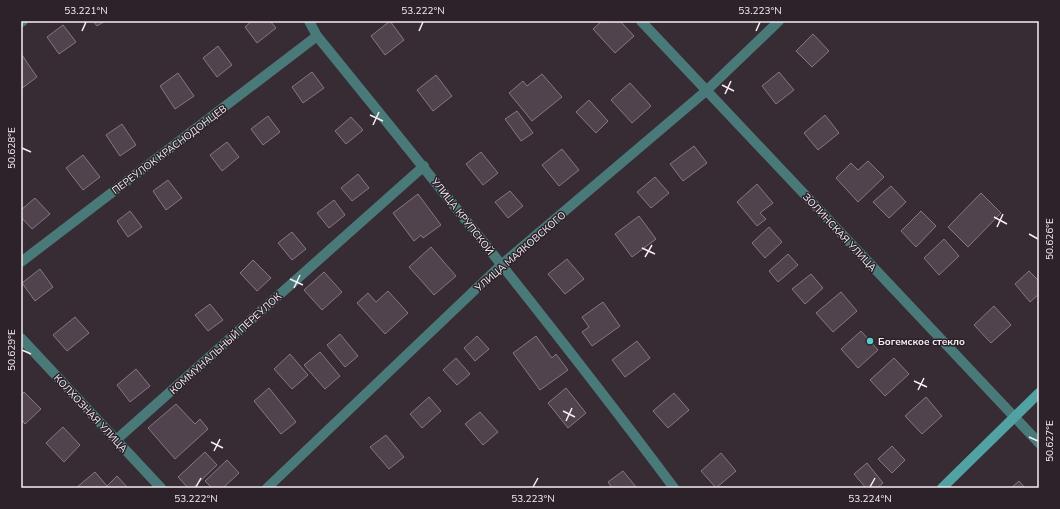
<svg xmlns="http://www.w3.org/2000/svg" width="1060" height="509" font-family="'Nunito Sans',sans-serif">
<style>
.building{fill:#50434d;stroke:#867883}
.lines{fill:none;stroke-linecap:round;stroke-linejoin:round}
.street{stroke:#497a79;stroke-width:10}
.secondary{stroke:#51a3a3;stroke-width:10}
.ticks{fill:none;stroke:#f6eef4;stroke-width:1.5}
.poi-dot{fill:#52cdcc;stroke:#2d212a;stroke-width:1.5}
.labels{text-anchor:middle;stroke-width:3;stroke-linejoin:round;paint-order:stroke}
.street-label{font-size:10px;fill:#f6eef4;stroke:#2d212a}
.poi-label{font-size:10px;font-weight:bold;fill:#f6eef4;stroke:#2d212a;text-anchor:start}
.neatline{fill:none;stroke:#f6eef4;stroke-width:1.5}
.ticks-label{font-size:10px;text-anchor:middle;fill:#f6eef4}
</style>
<rect width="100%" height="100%" fill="#372b34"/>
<g class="building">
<path d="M93,21H105L97,26Z"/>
<path d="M252,21H270L276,28L257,43L245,27Z"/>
<path d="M390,21L404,40L385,55L371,36Z"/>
<path d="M602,21H620L634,36L615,53L593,29Z"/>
<path d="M63,25L76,42L59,54L47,37Z"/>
<path d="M813,34L829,51L812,67L796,51Z"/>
<path d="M218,46L232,65L217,77L203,58Z"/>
<path d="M22,55L37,77L21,89V56Z"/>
<path d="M312,72L324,88L303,103L292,87Z"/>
<path d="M779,72L794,90L776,104L762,86Z"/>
<path d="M178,73L194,96L175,109L160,86Z"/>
<path d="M542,74L562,97L532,121L509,93L523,81L527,86Z"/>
<path d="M436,75L452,96L433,111L417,90Z"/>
<path d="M630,83L651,106L632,123L611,100Z"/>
<path d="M589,100L608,121L596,133L576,112Z"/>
<path d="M517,111L533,133L521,141L505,119Z"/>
<path d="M825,115L839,133L818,150L804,133Z"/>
<path d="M268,116L280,132L263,145L251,129Z"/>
<path d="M351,117L363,130L346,144L335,131Z"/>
<path d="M122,124L136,145L120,156L106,135Z"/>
<path d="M227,142L239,157L222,171L210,155Z"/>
<path d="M694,146L707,163L683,181L670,164Z"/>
<path d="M562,149L579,170L559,186L542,165Z"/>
<path d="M481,152L498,173L483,185L466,164Z"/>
<path d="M83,155L100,177L83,190L66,168Z"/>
<path d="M868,161L884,177L858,202L836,178L851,163L858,170Z"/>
<path d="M358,174L369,188L352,201L341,188Z"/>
<path d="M655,177L669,193L651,208L637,192Z"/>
<path d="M168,180L182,198L166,210L153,191Z"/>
<path d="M757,184L773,203L760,213L766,219L757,226L737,202Z"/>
<path d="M891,186L906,202L889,218L873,202Z"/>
<path d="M510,191L523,206L508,218L495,202Z"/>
<path d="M981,193L1001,213L968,247L948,227Z"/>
<path d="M418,194L441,225L423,238L421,235L414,241L393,213Z"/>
<path d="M35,198L50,214L32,229L21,217V210Z"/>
<path d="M334,200L345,215L329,228L317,213Z"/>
<path d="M130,211L142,227L128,237L117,221Z"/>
<path d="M921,211L936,226L916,247L901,231Z"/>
<path d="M639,216L656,239L632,257L615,234Z"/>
<path d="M769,227L782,242L765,258L752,243Z"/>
<path d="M292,232L306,249L292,260L278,243Z"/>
<path d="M944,239L959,256L939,275L924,258Z"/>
<path d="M431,247L456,276L434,295L409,267Z"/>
<path d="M788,254L798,265L778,282L769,271Z"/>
<path d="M567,259L584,279L565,294L548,274Z"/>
<path d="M253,260L271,278L257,291L240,273Z"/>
<path d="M40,269L53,287L35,301L22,283Z"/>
<path d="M1029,271L1039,281V294L1030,302L1015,284Z"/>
<path d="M324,272L342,292L322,310L304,290Z"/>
<path d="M811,274L823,288L805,304L792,289Z"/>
<path d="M388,291L408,313L385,334L357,303L368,293L376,302Z"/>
<path d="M841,292L857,311L833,332L816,313Z"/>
<path d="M603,302L620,326L592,346L582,332L589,327L582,317Z"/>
<path d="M210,304L223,320L208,331L195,315Z"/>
<path d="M994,306L1011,325L991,343L974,325Z"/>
<path d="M75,317L89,333L67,351L53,335Z"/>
<path d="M861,331L878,350L858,368L841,349Z"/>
<path d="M340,334L358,356L345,367L327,345Z"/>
<path d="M477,336L489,349L475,361L464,348Z"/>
<path d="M536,336L552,358L556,354L568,370L540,390L513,353Z"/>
<path d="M637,341L650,358L625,377L612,360Z"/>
<path d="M320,352L340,376L325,389L304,365Z"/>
<path d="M290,354L308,375L292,389L274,369Z"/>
<path d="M456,358L470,374L457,385L443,370Z"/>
<path d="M894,358L909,374L885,396L870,380Z"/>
<path d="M136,369L150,386L130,402L117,385Z"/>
<path d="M269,388L296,422L281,434L254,401Z"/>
<path d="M566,388L586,413L568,428L548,403Z"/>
<path d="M24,392L41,409L25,424L21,419V396Z"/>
<path d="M674,393L689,410L668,428L653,411Z"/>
<path d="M429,397L441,411L422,428L410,414Z"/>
<path d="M926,397L942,416L922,434L905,416Z"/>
<path d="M176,404L195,424L200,419L208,429L175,459L148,428Z"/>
<path d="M480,412L498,432L483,445L465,424Z"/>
<path d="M63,427L80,445L64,462L46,443Z"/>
<path d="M386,435L404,457L389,469L370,447Z"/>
<path d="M892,446L905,460L892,473L878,459Z"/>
<path d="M205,452L217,465L193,488H188L178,477Z"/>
<path d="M721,453L736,471L716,488L701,471Z"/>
<path d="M227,460L239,473L223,488H212L205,481Z"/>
<path d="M867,463L883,483L877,488H866L854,474Z"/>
<path d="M623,471L636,487L635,488H612L608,482Z"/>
<path d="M95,472L107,486L117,476L128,488H76Z"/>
<path d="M1019,481L1025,488H1011Z"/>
</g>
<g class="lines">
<g class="street">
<path d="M309,21L317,36C438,185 559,334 674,488"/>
<path d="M641,21L1039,443"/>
<path d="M21,22L23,21"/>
<path d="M21,262L317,36"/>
<path d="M21,338L161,488"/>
<path d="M116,440L424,166"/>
<path d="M267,488L501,265L706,91L779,21"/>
</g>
<path class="secondary" d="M942,488L1039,393"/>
</g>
<path class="ticks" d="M82,31L86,22M419,31L423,22M756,31L760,22M722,85L734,91M725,94L731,81M370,115L383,121M373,125L379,112M22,148L31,152M994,217L1007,224M997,227L1003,214M1029,234L1038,239M642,248L655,254M645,257L652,245M290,279L303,285M294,288L300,275M22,350L31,354M914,381L927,387M918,390L924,378M563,411L575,417M566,421L572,408M1029,437L1038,441M211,442L223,448M214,451L220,439M196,487L201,478M533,487L538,478M870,487L875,478"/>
<circle class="poi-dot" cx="870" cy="341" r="4"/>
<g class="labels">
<g class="street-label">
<text transform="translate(169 149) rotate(-37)" y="4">ПЕРЕУЛОК КРАСНОДОНЦЕВ</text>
<text transform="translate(463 216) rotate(52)" y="4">УЛИЦА КРУПСКОЙ</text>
<text transform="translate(840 232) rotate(47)" y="4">ЗОЛИНСКАЯ УЛИЦА</text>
<text transform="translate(520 251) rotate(-41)" y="4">УЛИЦА МАЯКОВСКОГО</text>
<text transform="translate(225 343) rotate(-42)" y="4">КОММУНАЛЬНЫЙ ПЕРЕУЛОК</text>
<text transform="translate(91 413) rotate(47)" y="4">КОЛХОЗНАЯ УЛИЦА</text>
</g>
<g class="poi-label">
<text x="878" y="345">Богемское стекло</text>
</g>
</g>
<rect width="1060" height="509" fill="none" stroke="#2d212a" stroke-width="44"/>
<rect x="22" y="22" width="1016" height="465" class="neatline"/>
<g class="ticks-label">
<text x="86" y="14">53.221°N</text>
<text x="423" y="14">53.222°N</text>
<text x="760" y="14">53.223°N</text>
<text transform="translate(11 148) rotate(-90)" y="4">50.628°E</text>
<text transform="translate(1049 239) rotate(-90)" y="4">50.626°E</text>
<text transform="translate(11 350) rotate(-90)" y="4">50.629°E</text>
<text transform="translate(1049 441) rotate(-90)" y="4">50.627°E</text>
<text x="196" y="502">53.222°N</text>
<text x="533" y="502">53.223°N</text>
<text x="870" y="502">53.224°N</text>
</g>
</svg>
